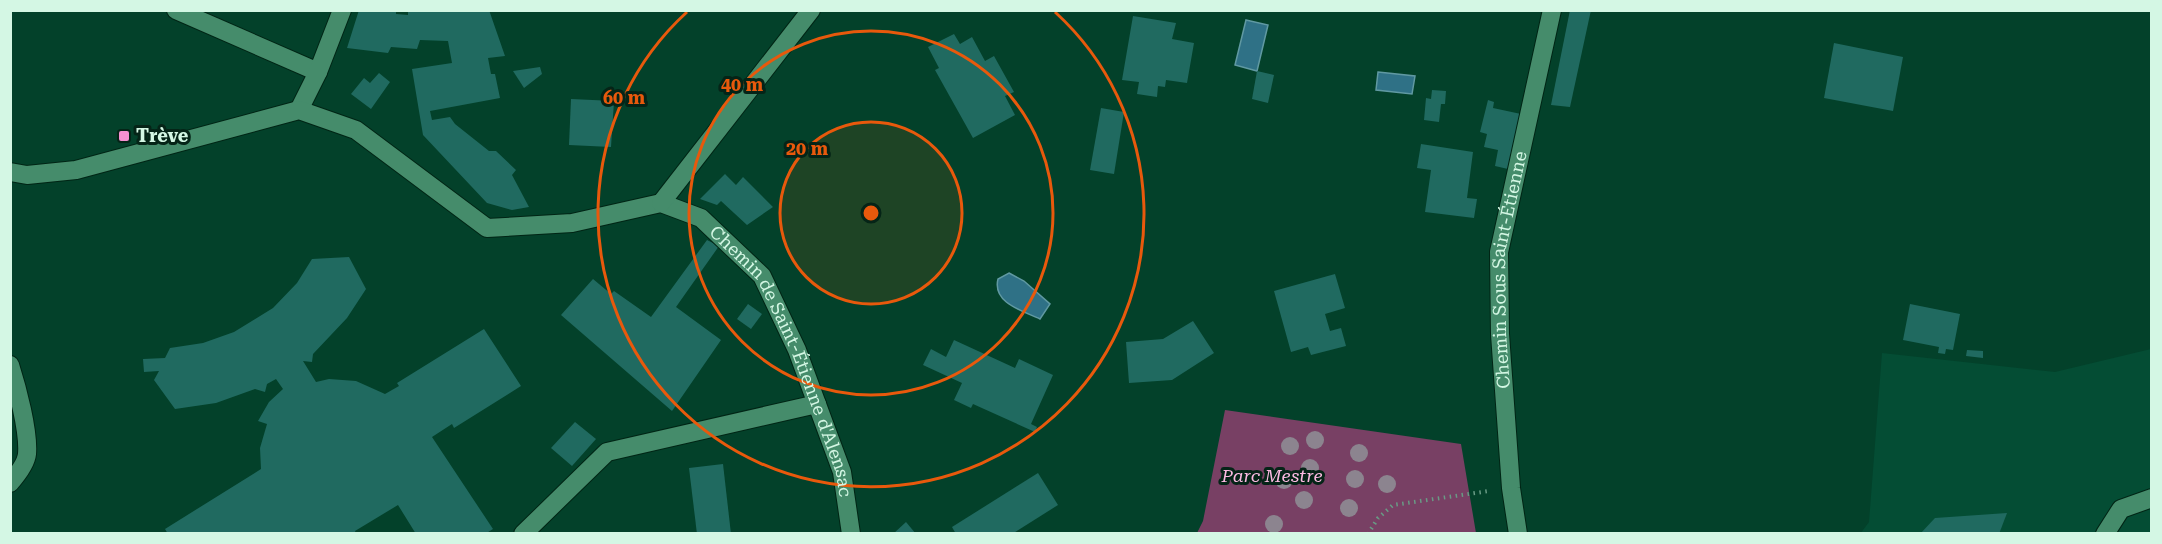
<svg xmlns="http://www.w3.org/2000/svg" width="2162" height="544" font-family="'Roboto Serif',serif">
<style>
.built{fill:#044d34}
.green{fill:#784064}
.water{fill:#2f7186;stroke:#6099a2;stroke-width:1.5}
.building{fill:#206a60}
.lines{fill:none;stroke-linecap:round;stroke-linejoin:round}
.minor-casing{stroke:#002515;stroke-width:20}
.path{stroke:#699a85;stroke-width:4;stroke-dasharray:1.5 4.5;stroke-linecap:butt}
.minor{stroke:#458c6b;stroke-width:18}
.tree{fill:#8c848f}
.ring{fill:none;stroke:#e8590c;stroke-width:3}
.poi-dot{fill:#f591d1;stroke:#052417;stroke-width:2}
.labels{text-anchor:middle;stroke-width:6;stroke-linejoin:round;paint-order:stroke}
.poi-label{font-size:18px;font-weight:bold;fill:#d4f7e4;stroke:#052417;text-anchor:start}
.street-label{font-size:18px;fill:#d4f7e4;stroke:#052417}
.park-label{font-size:18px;font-style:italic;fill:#fcbae2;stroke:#052417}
.centre{fill:#e8590c;stroke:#052417;stroke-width:3}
.ring-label{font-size:18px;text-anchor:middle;font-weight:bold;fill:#e8590c;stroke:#052417;stroke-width:6;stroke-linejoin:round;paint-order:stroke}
</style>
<rect width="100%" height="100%" fill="#03412a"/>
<path class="built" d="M2151,349V533L1860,534L1869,522L1882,353L2055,372Z"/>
<path class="green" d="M1225,410L1461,444L1476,533H1197L1203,521Z"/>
<g class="water">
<path d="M1246,20L1268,25L1257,71L1235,65Z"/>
<path d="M1378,72L1415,76L1412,94L1376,90Z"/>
<path d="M1009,273L1024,281L1050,304L1040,319C1023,311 992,303 998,279Z"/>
</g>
<g class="building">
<path d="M359,10H396V14L408,15V10H489L505,56L488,58L491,74H495L500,98L430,111L432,120L450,117L455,124L489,151H496L516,170L512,175L529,207L512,210L487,203L423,135L412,69L452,63L448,41L420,40L417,49L391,47L388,53L347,48Z"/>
<path d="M1570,10H1591L1570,107L1551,105Z"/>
<path d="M1133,16L1176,23L1172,39L1194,43L1187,83L1166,80L1165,87L1158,86L1157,97L1137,94L1139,82L1122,80Z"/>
<path d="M954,34L960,44L972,37L985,61L994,56L1014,92L1005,96L1015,115L973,138L935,70L939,68L928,47Z"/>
<path d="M1834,43L1903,57L1893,111L1824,98Z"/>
<path d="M540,67L542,74L524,88L513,71Z"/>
<path d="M1257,71L1274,75L1268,103L1252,99Z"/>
<path d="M379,73L390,82L371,109L351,94L364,78L370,83Z"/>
<path d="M1432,90L1446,91L1445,104H1441L1439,122L1424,120L1426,98L1431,99Z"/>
<path d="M571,99L614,101L611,147L569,145Z"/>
<path d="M1488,100L1494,102L1493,108L1521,114L1508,169L1495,166L1498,150L1484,147L1487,134L1480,132Z"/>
<path d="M1101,108L1124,112L1114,174L1090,170Z"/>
<path d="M1421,144L1473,152L1467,198L1477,199L1474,218L1425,212L1431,170L1417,168Z"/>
<path d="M725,174L736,185L743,177L773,207L747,225L721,201L717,205L700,199Z"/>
<path d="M707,240L719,246L676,307L721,340L672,411L561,315L593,279L611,294L614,291L651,317Z"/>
<path d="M349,257L366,289L347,318L313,354L312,362L303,361L316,382L329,379L356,381L385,394L399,386L397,383L484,329L521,386L454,428L452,424L432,437L493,529L485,534H416L398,505L355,531L356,534H168L165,529L261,469L260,448L267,424L258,421L269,402L283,389L276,379L267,384L265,392L255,389L216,403L175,409L154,380L159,371L144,372L143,359L165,358L170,348L203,343L234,332L273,308L297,283L312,259Z"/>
<path d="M1335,274L1345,308L1325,314L1330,331L1341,328L1346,346L1311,355L1308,347L1291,352L1274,291Z"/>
<path d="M748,304L762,314L751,329L737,319Z"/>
<path d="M1910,304L1960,314L1953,350L1946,349L1945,354L1938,353L1939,347L1903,340Z"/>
<path d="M1193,321L1214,353L1172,380L1129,383L1126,342L1163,339Z"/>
<path d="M954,340L1015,368L1019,359L1053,375L1031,424L1037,427L1035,432L973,404L971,408L954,400L962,383L923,365L931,349L946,357Z"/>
<path d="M1967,350L1983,351V358L1966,356Z"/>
<path d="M575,422L596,439L572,466L551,448Z"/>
<path d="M723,464L731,534H697L689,468Z"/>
<path d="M1038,473L1058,505L1012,534H956L952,527Z"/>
<path d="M2007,513L1999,534H1920L1935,518Z"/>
<path d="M906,522L916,534H893Z"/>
</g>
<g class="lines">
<defs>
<g id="minor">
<path d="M176,10L318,72"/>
<path d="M299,110L318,72L342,10"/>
<path id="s1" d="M10,172L27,175L76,170L299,110L356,130L487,228L572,223L661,203L701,218L762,276L797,350L842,472L851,534"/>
<path d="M661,203L811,10"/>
<path d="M10,365C17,387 29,431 27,454C26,464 17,475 10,483"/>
<path d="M523,534L607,452L817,404"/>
<path id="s2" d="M1518,534L1511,488L1500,334L1499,252L1552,10"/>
<path d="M2105,534L2121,509L2152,498"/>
</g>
</defs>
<use href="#minor" class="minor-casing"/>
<path class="path" d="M1368,534L1378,518L1393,505L1489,491"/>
<use href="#minor" class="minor"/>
</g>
<g class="tree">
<circle cx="1315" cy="440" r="9"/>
<circle cx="1290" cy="446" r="9"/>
<circle cx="1359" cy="453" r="9"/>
<circle cx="1310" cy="468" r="9"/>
<circle cx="1355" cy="479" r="9"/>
<circle cx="1284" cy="480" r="9"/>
<circle cx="1387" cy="484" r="9"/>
<circle cx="1304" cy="500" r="9"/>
<circle cx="1349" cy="508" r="9"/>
<circle cx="1274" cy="524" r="9"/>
</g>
<circle cx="871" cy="213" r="91" fill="#e8590c" fill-opacity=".12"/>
<g class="ring">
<circle cx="871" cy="213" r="91"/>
<circle cx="871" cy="213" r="182"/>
<path d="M1055 12A273 273 0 1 1 687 12"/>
</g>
<rect class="poi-dot" x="118" y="130" width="12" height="12" rx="3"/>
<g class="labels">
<g class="poi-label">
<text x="136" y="142">Trève</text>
</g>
<g class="street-label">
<text dy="6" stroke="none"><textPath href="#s2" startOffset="266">Chemin Sous Saint-Étienne</textPath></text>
<text dy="6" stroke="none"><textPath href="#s1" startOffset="909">Chemin de Saint-Étienne d'Alensac</textPath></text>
</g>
<g class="park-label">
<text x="1272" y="482">Parc Mestre</text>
</g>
</g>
<circle cx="871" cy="213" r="9" class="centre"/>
<g class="ring-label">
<text x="742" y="91">40 m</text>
<text x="624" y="104">60 m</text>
<text x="807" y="155">20 m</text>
</g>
<rect width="2162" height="544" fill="none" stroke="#d4f7e4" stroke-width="24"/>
</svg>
